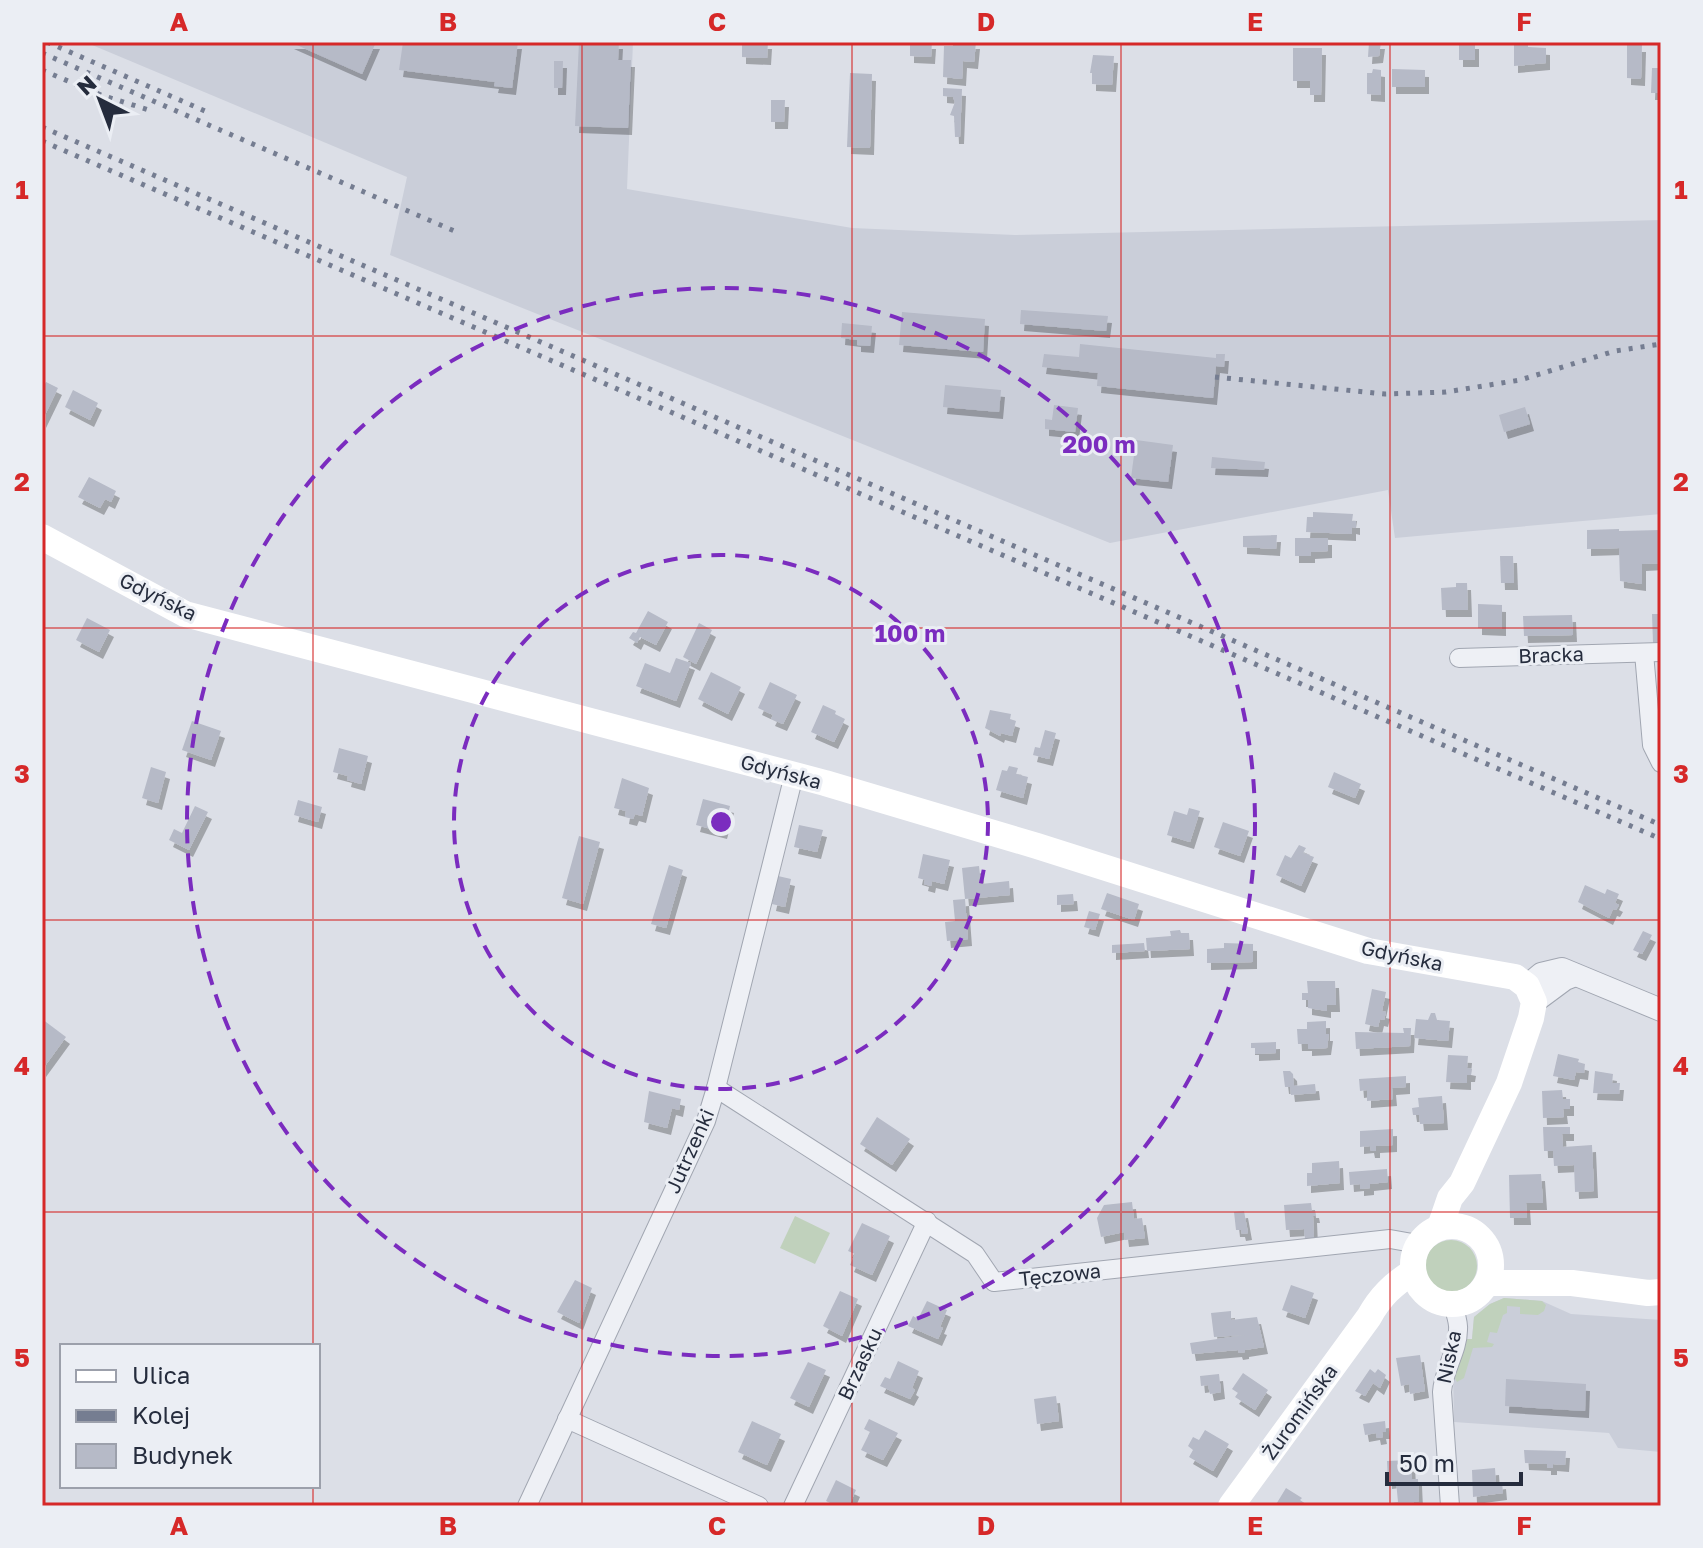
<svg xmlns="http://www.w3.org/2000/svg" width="1703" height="1548" font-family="'Golos Text',sans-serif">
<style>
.built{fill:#caced9}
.green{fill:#c0d1bc}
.building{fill:#b6bac7;filter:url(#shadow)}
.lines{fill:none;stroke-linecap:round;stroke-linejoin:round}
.minor-casing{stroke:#a1a6b1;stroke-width:20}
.tertiary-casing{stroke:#a1a6b1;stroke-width:24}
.minor{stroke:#eef0f5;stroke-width:18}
.tertiary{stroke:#eef0f5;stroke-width:22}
.secondary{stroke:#fff;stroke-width:26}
.rail{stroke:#757d91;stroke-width:5;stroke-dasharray:4 8;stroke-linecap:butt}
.grid{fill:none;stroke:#d62828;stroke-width:2;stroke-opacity:0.55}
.ring{fill:none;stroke:#7b2cbf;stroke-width:4;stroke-dasharray:14 10}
.labels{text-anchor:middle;stroke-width:6;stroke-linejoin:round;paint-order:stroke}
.street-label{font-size:20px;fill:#252c3d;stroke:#ebeef4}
.centre{fill:#7b2cbf;stroke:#ebeef4;stroke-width:4}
.ring-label{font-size:24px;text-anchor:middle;font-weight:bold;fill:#7b2cbf;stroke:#ebeef4;stroke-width:6;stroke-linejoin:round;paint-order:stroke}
.neatline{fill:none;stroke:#d62828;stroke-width:3}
.grid-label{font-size:26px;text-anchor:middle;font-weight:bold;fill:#d62828}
</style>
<defs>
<filter id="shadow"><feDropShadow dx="4" dy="7" stdDeviation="0" flood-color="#0004"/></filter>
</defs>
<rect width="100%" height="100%" fill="#dcdfe7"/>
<g class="built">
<path d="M85,42H633L627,189L852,228L1015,235L1661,220V514L1395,538L1388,490L1110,543L390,255L407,177Z"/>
<path d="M1504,1298L1542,1301L1571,1314L1661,1320V1452L1618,1448L1609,1433L1454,1422L1453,1372L1465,1339H1472L1474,1317L1490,1304Z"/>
</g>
<g class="green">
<path d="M795,1216L830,1233L815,1264L780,1248Z"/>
<circle cx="1451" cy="1266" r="26"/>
<path d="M1504,1298L1542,1301L1546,1305L1544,1311L1538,1315L1520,1314V1307L1507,1306V1313L1503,1315L1497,1333L1490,1332L1487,1342L1494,1344L1492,1347L1473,1348L1464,1378L1457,1382L1453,1375L1465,1339H1472L1474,1317L1490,1304Z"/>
</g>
<g class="building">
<path d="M290,42H376L362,74Z"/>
<path d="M403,42H518L512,88L494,86L495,82L399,70Z"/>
<path d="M579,42H619L618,60H631L628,128L575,126Z"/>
<path d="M742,42H768L767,58L742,57Z"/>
<path d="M910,42H932L931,57L910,56Z"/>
<path d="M953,42H976L974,62L963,61L962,79L943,77L944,46H953Z"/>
<path d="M1369,42H1381L1379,56L1368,57Z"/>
<rect x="1459" y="42" width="16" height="18"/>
<path d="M1514,42H1528V47L1546,48V63L1514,66Z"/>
<path d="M1627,45H1642L1641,79L1627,78Z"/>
<path d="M1293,48H1322L1321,95H1310V81H1293Z"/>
<path d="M1093,55L1114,56L1112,85L1092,84V73H1090Z"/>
<path d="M554,61H563L562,88H554Z"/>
<path d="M1652,68H1661L1660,93H1651Z"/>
<path d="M1373,69L1381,70V95L1367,94V73H1372Z"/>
<path d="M1392,69L1425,70V87H1392Z"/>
<path d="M850,73L872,74L870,148L847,147Z"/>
<path d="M943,88L962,89L960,137H955L954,116L950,115L955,102L953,97L943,96Z"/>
<path d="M771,100H785L784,122H771Z"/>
<path d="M1021,310L1108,316L1106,331L1020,324Z"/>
<path d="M902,312L985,319L983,352L899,345Z"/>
<path d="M842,323L872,326L870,346L857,345V340L841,338Z"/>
<path d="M1080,344L1216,358V354H1225L1224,367L1216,366L1213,398L1097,386L1098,373L1042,367L1044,354L1079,357Z"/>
<path d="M46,382L58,388L42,421V389Z"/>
<path d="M945,385L1001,390L999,412L943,407Z"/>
<path d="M73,390L98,403L90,420L65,407Z"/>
<path d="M1054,405L1078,408L1075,432L1045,429V419L1052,420Z"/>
<path d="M1525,407L1530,424L1504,432L1499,415Z"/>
<path d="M1136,440L1173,445L1168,482L1131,478Z"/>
<path d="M1212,457L1265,462L1264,470L1211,468Z"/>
<path d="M89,477L116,491L111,502L105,499L100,508L78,497Z"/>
<path d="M1313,512L1353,514L1352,521H1356V528L1352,527V534L1306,532L1307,517H1313Z"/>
<path d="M1619,529V531L1661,530V563L1642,564V584L1620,581L1619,548L1587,549V530Z"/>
<path d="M1277,535L1276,549L1243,547V536Z"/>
<path d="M1295,538H1328V551L1311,552V556H1295Z"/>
<path d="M1500,556H1513L1514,583H1501Z"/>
<path d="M1456,583H1467L1468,610H1442L1441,588L1456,587Z"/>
<path d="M1478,604L1502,605V629L1478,628Z"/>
<path d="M648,611L668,622L656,645L640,637L637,643L629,638L633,632L636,633Z"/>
<path d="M1652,614H1661V643H1653Z"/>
<path d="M1572,615L1573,635L1524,636L1523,616Z"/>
<path d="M87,618L110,630L99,652L76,640Z"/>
<path d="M699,623L712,630L696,664L683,657Z"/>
<path d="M676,658L691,663L676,701L636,686L645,663L670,673Z"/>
<path d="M711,672L741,687L728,714L698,699Z"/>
<path d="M770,682L797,695L783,724L771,719L773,715L758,708Z"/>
<path d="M823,705L836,711L835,714L845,719L834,742L811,732Z"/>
<path d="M990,710L1011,714L1010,719L1016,721L1012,736L1001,733L1000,736L985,728Z"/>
<path d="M192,721L221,731L211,760L182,750Z"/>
<path d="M1045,730L1056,733L1049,759L1033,755L1035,747L1040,748Z"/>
<path d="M339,748L368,756L361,784L347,780L348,776L333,772Z"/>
<path d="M1009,766L1018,768L1016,774L1028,777L1023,798L996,790L1002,770L1007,771Z"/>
<path d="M151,767L166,772L158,803L142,798Z"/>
<path d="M1334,772L1361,784L1355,798L1328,787Z"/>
<path d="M622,778L649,788L642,816L635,814L633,819L625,817L626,811L614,808Z"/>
<path d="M703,799L730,806L723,832L696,825Z"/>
<path d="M298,800L322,807L318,822L294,815Z"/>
<path d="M195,806L208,812L189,850L169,840L174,829L182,833Z"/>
<path d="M1189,808L1200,811L1190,842L1167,835L1174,811L1187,815Z"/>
<path d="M1223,822L1249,831L1240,856L1214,847Z"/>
<path d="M799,825L823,830L817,852L794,847Z"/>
<path d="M579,836L600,842L583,904L562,898Z"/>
<path d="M1299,845L1306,848L1303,853L1314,857L1301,886L1276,875L1285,855L1291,858Z"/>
<path d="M923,854L950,860L944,884L932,881L931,886L924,884L925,880L918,878Z"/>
<path d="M669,865L683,870L666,928L651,924Z"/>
<path d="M979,866L981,884L1009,881L1010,895L965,899L968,939L947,941L945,922L955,921L953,900L965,899L962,868Z"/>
<path d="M778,876L791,879L785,907L772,904Z"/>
<path d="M1585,885L1605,894L1607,889L1619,894L1615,903L1619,905L1616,910L1613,909L1609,918L1578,902Z"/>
<path d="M1107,893L1139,904L1134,920L1101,909Z"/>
<path d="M1073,894L1074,904L1057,905V895Z"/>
<path d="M1089,911L1100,914L1095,930L1084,927Z"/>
<path d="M1180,930L1181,933H1189L1190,949L1147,951L1146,938L1171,936L1170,931Z"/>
<path d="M1643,931L1652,935L1642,954L1633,950Z"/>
<path d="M1144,943L1145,951L1112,953V945Z"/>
<path d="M1224,943L1253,944V962L1207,963V949L1224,948Z"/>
<path d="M1307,981H1335L1336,1005H1327V1011L1308,1008V1000H1302V993H1308Z"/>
<path d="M1372,989L1386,992L1382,1011L1386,1012L1384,1020L1380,1019L1378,1027L1365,1024Z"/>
<path d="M1431,1013H1435L1437,1020L1450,1021L1448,1041L1414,1038L1416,1019L1428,1020Z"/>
<path d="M42,1019L66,1037L42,1070Z"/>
<path d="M1326,1021V1034H1329L1327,1048L1308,1049V1044H1298L1297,1029H1307V1022Z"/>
<path d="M1403,1028H1411L1410,1046L1356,1049L1355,1032L1404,1033Z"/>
<path d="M1276,1042V1053L1255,1054V1048H1251V1043Z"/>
<path d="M1558,1054L1579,1059L1578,1062L1585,1064L1584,1073L1576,1072L1574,1080L1553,1076Z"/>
<path d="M1448,1055L1468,1056L1467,1068L1472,1069L1471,1075H1467V1083L1446,1082Z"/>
<path d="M1283,1071H1290L1293,1074L1294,1086L1315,1084L1316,1093L1291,1095L1290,1087H1285Z"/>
<path d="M1595,1071L1613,1074L1612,1083H1620L1619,1094L1593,1093Z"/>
<path d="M1406,1076V1087L1392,1088L1393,1099L1367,1101V1090L1360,1091L1359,1079Z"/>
<path d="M1562,1090L1563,1099H1570V1109H1563L1564,1117L1543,1118L1542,1091Z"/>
<path d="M649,1091L681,1099L679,1110L672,1108L667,1128L644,1122Z"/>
<path d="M1442,1096L1444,1123L1420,1124L1419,1115H1413L1412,1108L1419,1107L1418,1098Z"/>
<path d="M877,1117L910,1139L892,1165L860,1144Z"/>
<path d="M1543,1127H1570V1134H1562L1563,1147L1592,1145L1594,1191L1575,1192L1574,1165L1554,1166L1553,1151H1544Z"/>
<path d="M1393,1129V1145L1376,1146V1151H1371L1370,1146L1360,1147V1131Z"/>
<path d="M1339,1161L1340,1183L1307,1186V1173H1312V1163Z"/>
<path d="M1387,1169L1388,1182L1370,1184V1188L1360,1189V1184L1350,1185L1349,1172Z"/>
<path d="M1541,1174L1543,1203H1526L1527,1218H1510L1509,1175Z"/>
<path d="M1132,1202L1134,1219L1142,1218L1145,1238L1125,1240L1124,1232L1101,1237L1097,1218L1104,1205Z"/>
<path d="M1311,1203L1312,1211H1315L1316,1216H1313L1314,1238L1305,1239L1304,1229L1286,1230L1284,1205Z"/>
<path d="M1244,1211L1248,1233L1242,1234L1241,1230H1236L1234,1212Z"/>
<path d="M862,1223L890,1236L872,1275L850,1265L855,1254L848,1251Z"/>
<path d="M575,1280L592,1288L579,1323L557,1312Z"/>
<path d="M1291,1285L1314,1293L1305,1318L1282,1310Z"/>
<path d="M840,1291L858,1299L842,1336L823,1326Z"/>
<path d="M927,1301L947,1310L940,1327L943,1328L938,1339L908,1326L913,1316L918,1319Z"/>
<path d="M1231,1311V1320L1257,1317L1264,1347L1245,1350V1352L1239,1353L1238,1350L1192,1354L1190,1343L1245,1335L1214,1337L1211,1313Z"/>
<path d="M1420,1355L1425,1391L1410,1394L1409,1384L1401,1386L1396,1358Z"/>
<path d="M898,1361L919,1371L912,1388L915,1390L910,1399L880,1386L885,1377L890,1379Z"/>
<path d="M808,1362L826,1370L809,1407L790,1398Z"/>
<path d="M1370,1369L1375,1373L1378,1369L1386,1375L1380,1388L1373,1383L1365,1396L1355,1391Z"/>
<path d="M1243,1373L1268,1390L1255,1410L1235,1397L1238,1393L1232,1389Z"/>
<path d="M1219,1374L1221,1392L1210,1394L1208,1385L1201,1386L1200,1376Z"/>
<path d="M1506,1379L1586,1384L1585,1411L1505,1406Z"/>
<path d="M1056,1396L1059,1421L1037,1424L1034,1399Z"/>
<path d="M869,1419L898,1433L883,1460L861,1450L870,1432L864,1429Z"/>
<path d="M752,1421L781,1434L767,1465L738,1452Z"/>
<path d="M1385,1421L1386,1432H1382L1383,1437L1377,1438L1376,1433L1365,1435L1363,1424Z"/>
<path d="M1205,1430L1229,1444L1213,1471L1189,1457L1193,1450L1188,1446L1193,1437L1199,1440Z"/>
<path d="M1524,1450L1566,1451L1565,1465L1553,1464V1468H1547V1464L1525,1463Z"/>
<path d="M1411,1460L1412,1479H1418L1419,1501L1414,1502V1506H1390V1503L1398,1502L1396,1481L1388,1482L1387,1461Z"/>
<path d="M1495,1468L1496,1483L1502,1482L1503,1493L1473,1497L1472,1470Z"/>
<path d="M836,1480L856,1490L849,1506H836L826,1501Z"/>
<path d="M1286,1488L1302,1498L1300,1500L1309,1506H1275Z"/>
</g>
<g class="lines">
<defs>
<g id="minor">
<path d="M1644,653L1652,745L1661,763"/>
<path d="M1459,658L1661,652"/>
<path d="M716,1088L975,1254L994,1282L1390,1239L1418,1244"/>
<path d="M567,1419L759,1506"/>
<path d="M527,1506L706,1121L716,1088L794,775"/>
<path d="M793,1506L927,1221"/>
<path d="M1450,1506L1442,1392C1443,1371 1458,1351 1458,1330C1459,1322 1455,1313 1453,1305"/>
</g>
<g id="tertiary">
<path d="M1527,986L1541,974L1562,969L1661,1010"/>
<path d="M1534,1002L1565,979L1575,975"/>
</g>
</defs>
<use href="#minor" class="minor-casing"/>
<use href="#tertiary" class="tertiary-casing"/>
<use href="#minor" class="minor"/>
<use href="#tertiary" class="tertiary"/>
<g class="secondary">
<path d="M42,537L185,614L825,783L1037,846L1368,951L1515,977L1527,986L1534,1002L1531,1018L1509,1083L1462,1183L1450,1198L1440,1227"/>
<circle cx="1452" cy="1265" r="39"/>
<path d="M1487,1283H1572L1648,1293L1661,1292"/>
<path d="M1231,1506L1369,1317C1380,1297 1393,1284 1413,1272"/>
</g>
<g class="rail">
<path d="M47,42L205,111"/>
<path d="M42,53L459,233"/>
<path d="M42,70L101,95L149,110"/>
<path d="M42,127L1661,825"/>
<path d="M42,141L1661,839"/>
<path d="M1215,377L1385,394L1446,392L1520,380L1615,351L1661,344"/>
</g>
</g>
<path class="grid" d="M313,42V1346M582,42V1506M852,42V1506M1121,42V1506M1390,42V1506M42,336H1661M42,628H1661M42,920H1661M42,1212H1661M313,1486V1506"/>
<g class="ring">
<circle cx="721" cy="822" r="267"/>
<circle cx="721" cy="822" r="534"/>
</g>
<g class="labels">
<g class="street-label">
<text transform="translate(158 597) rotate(26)" y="7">Gdyńska</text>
<text transform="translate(1551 655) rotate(-2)" y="7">Bracka</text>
<text transform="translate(781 772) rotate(15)" y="7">Gdyńska</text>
<text transform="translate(1402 956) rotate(12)" y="7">Gdyńska</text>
<text transform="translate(690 1151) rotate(-66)" y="7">Jutrzenki</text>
<text transform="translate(1060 1275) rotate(-6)" y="7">Tęczowa</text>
<text transform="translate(1449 1357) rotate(-78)" y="7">Niska</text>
<text transform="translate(860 1364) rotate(-65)" y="7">Brzasku</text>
<text transform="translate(1300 1412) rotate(-54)" y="7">Żuromińska</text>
</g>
</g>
<circle cx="721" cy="822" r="12" class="centre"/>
<g class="ring-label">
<text x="1099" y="453">200 m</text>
<text x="910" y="642">100 m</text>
</g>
<rect width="1703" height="1548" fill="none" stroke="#ebeef4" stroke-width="88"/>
<rect x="60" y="1344" width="260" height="144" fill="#ebeef4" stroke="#9ca0ab" stroke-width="2"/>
<rect x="76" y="1370" width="40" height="12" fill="#ffffff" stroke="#9ca0ab" stroke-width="2"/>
<text x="132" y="1384" font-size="24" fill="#252c3d">Ulica</text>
<rect x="76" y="1410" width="40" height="12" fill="#757d91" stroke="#9ca0ab" stroke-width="2"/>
<text x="132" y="1424" font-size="24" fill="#252c3d">Kolej</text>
<rect x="76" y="1444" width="40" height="24" fill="#b6bac7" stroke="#9ca0ab" stroke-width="2"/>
<text x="132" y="1464" font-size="24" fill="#252c3d">Budynek</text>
<g transform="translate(100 100) rotate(318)" stroke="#ebeef4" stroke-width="6" paint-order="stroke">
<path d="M0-6L14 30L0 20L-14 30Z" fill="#252c3d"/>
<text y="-12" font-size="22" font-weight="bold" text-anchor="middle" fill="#252c3d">N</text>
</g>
<path d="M1387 1472v12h134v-12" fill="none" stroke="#252c3d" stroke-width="4"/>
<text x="1399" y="1472" font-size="24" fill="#252c3d" stroke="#ebeef4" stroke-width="6" paint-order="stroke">50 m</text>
<rect x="44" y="44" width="1615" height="1460" class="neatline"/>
<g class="grid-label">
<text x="179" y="31">A</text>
<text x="448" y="31">B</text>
<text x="717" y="31">C</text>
<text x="986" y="31">D</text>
<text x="1255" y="31">E</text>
<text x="1524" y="31">F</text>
<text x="22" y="199">1</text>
<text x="1681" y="199">1</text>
<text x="22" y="491">2</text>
<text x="1681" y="491">2</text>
<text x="22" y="783">3</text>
<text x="1681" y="783">3</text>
<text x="22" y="1075">4</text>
<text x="1681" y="1075">4</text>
<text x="22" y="1367">5</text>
<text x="1681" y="1367">5</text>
<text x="179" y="1535">A</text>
<text x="448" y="1535">B</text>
<text x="717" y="1535">C</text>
<text x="986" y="1535">D</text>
<text x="1255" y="1535">E</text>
<text x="1524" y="1535">F</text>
</g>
</svg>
